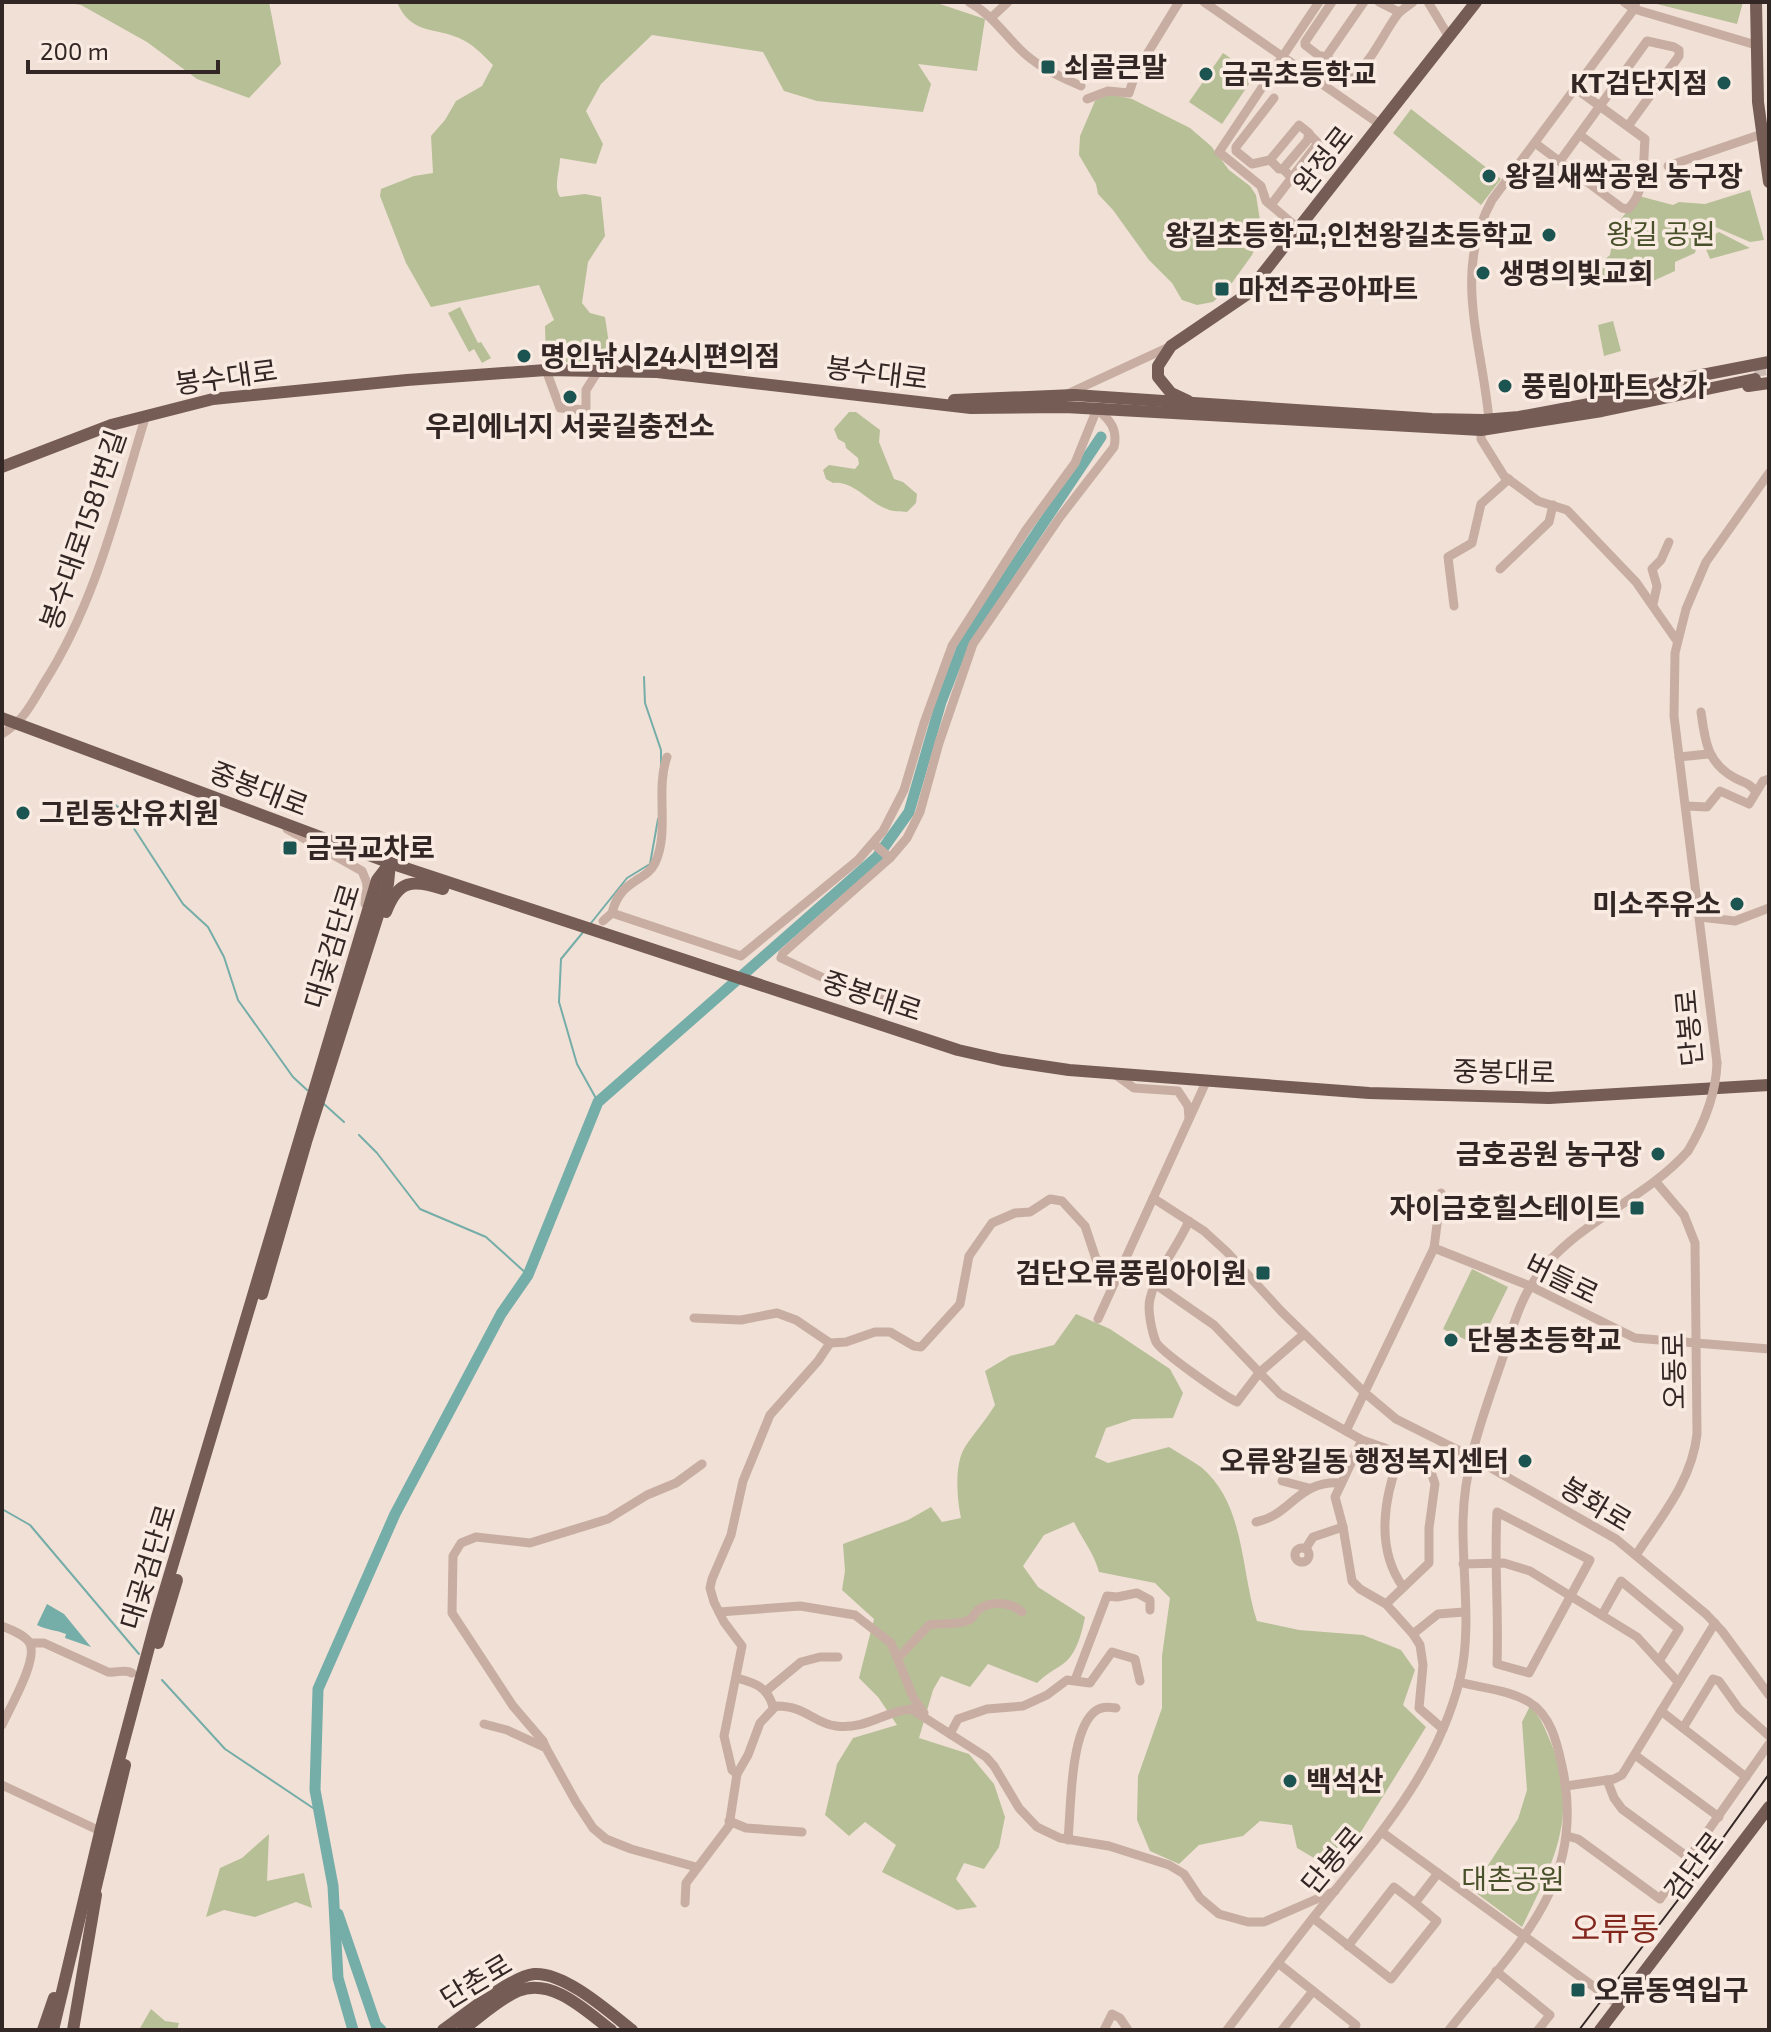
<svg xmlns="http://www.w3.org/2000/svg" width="1771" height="2032" font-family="'Exo 2','Noto Sans KR',sans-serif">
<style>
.green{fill:#b7bf97}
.water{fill:#75ada8}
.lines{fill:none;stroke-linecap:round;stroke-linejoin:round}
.stream{stroke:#75ada8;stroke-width:2}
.river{stroke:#75ada8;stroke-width:11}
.major-tunnel{stroke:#cbbbb3;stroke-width:12;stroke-dasharray:12 6;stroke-linecap:butt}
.minor{stroke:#c8aea2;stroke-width:9}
.major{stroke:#755c55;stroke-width:12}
.tram{stroke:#332725;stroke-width:2}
.minor-bridge{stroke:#c8aea2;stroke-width:9}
.poi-dot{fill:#1b5450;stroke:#f9ebe2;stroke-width:3}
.labels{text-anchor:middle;stroke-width:7;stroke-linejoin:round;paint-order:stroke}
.poi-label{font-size:28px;font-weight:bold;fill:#332725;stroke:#f9ebe2;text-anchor:start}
.street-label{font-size:28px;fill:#332725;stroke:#f9ebe2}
.park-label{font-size:28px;fill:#485129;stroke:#f9ebe2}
.quarter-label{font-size:32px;fill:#82271e;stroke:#f9ebe2}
</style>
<rect width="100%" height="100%" fill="#f1e0d6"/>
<g class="green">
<path d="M64,2H269L281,64L249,98L197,79L147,42L81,5Z"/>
<path d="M397,2H934L985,19L977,71L918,64L931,84L923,112L817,101L784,91L763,52L652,35L601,84L586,111L603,144L596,164L560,158C560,171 553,186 560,197L585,194L601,197L605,236L588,262L582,303L590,313L605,317L612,364L603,365L546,361L545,326L554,320L539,285L431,307L406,263L380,196L381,189L414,176L433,173L431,136L445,120L456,101L482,86L493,65C482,54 473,44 459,38C433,27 410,34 397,2Z"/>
<path d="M1649,2H1743L1737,24Z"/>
<path d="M1223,53L1255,75L1222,124L1189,102Z"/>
<path d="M1109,94L1132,99L1190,128L1211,146L1229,170L1250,186L1256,195L1262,233L1252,255L1229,287L1213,302L1197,305L1182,300L1172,283L1149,260L1113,210L1098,194L1096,184L1079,155L1080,136L1095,101Z"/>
<path d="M1411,109L1501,179L1481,205L1393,133Z"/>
<path d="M1750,190L1764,240L1750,242L1713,226L1704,229V238L1697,244L1695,253L1675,262V271L1653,281L1638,265L1622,270L1617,269L1612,279C1604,280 1600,279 1597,272L1603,261L1610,255L1611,249L1629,239L1630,232L1621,219L1639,196L1673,205L1679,202L1705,204Z"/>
<path d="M1719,232L1750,248L1710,259L1706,249L1713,235Z"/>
<path d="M460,307L478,343L481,342L491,358L482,363L474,349L469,352L448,313Z"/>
<path d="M1613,321L1621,351L1604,356L1598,325Z"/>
<path d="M849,412H856L880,430L879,442L894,479L903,482L917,494L916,503L907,512C901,511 892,512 887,509C869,503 853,480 833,483L826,479L823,470L829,465L855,469L859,464L858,458L846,448L845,443L838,439L834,429Z"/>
<path d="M1472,1269L1508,1287L1479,1346L1443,1329Z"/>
<path d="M1076,1314L1110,1329L1170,1369L1183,1393L1173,1418L1133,1419L1106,1428L1095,1457L1108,1463L1169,1447C1180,1454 1191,1460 1201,1467C1246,1505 1240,1570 1257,1621L1299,1630L1363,1635L1401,1650L1415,1670L1403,1705L1426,1727L1346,1856L1314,1858L1297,1848L1292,1825L1260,1821L1243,1836L1199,1845L1179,1864L1150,1851L1137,1820L1138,1776L1162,1708V1656L1170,1598L1155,1583L1099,1572C1094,1553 1082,1539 1074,1522L1044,1535L1023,1566L1038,1587L1085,1617C1082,1632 1077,1654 1063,1664C1054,1670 1045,1675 1037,1683L988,1664L970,1687L941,1676L933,1690L919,1738L969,1754L994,1784L1005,1817L999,1847L984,1869L964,1863L956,1879L977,1907L957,1910L882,1872L896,1845L865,1822L849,1836L825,1815L837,1764L853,1738L897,1725L878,1697L859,1678L874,1619L842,1590L845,1571L843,1544L908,1520L931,1507L942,1522L961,1518C957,1499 954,1464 965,1447C974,1433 986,1420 995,1405L985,1371L1010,1356L1054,1345Z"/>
<path d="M1530,1706C1541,1717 1545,1729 1551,1743C1580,1814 1553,1864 1522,1927L1472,1890L1518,1819L1527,1790L1522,1722Z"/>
<path d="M269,1834L267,1881L304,1873L312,1908L296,1902L255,1917L224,1910L206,1917L220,1868L242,1858Z"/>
<path d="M151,2009L165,2021L179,2023L177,2030H139Z"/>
</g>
<path class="water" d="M47,1604L64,1614L91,1647L65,1638L66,1634C56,1630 47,1630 37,1625Z"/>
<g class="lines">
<g class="stream">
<path d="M644,677L645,703L661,750V765"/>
<path d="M109,800L122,810L183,904L208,927L224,957L238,1000L293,1077L307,1090"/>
<path d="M591,923L627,878L650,864L658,819"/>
<path d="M584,931L561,959L559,1002L577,1064L598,1102"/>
<path d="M324,1104L344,1122"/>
<path d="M359,1135L377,1153L420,1209L486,1237L528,1275"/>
<path d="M2,1509L30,1525L139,1654"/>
<path d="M162,1680L225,1749L319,1812"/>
</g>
<g class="river">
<path d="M338,1914L376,2025L381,2030"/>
<path d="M353,2030L338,1978L333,1886L315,1790L318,1689L395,1514L501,1314L528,1275L598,1102L877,857L909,812L941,702L965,640L1101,437"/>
</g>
<path class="major-tunnel" d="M1754,371L1769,369"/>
<g class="minor">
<path d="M969,2C993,15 1005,36 1025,54C1042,69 1061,77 1081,86"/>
<path d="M1204,2L1381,125"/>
<path d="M1364,2L1326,57L1351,76C1369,68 1385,30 1398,14C1401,10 1408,6 1413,2"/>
<path d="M1379,2L1399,12"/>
<path d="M1428,2L1449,37"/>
<path d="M1624,2L1634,9L1756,45"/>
<path d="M992,17L1008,2"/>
<path d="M1326,57L1318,55L1305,45V42L1332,2"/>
<path d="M1087,99L1108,91L1129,93L1136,72L1179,2"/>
<path d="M1580,135L1641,180"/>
<path d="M1535,143L1622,208L1628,209C1646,192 1643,162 1645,139L1575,88"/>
<path d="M1270,160L1252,164L1236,151V147L1274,98"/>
<path d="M1560,161L1647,41L1674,47L1679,50V56L1628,126"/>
<path d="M1668,166L1762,134"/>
<path d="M1283,169H1279L1270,160L1299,125L1309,133L1308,137"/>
<path d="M1271,205L1318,143L1311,136L1283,169L1292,178"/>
<path d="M1300,230L1266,201L1261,186L1219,152L1319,2"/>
<path d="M546,370L560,408L586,410V390L598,371"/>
<path d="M1065,395L1171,346"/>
<path d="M1489,420C1482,342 1452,272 1492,200L1634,9L1636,2"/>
<path d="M1481,430V439L1504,476L1538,501L1567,510L1636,582L1677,641"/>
<path d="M1500,569L1549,522L1553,505"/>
<path d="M1653,604L1657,586L1652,569L1661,560L1669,542"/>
<path d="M1454,606L1448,557L1472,543L1481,504L1509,479"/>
<path d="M1701,712C1705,741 1707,763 1735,778C1744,783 1750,783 1756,792"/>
<path d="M2,734C24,720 31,705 44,683C96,602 118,506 146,415"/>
<path d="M1679,757L1708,754"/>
<path d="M1686,806L1707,807L1720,791L1749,804L1763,781L1769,779"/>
<path d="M287,829L362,871L367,883L365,904"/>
<path d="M890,858L783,953L781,958L830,981L900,1005"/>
<path d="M612,913C620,879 646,882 655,863C670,832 655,790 667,757"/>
<path d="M1700,917L1735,921L1769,908"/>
<path d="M603,921L612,913L741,956L858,860L883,831L904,790L924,723L952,646L1026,530L1075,463L1097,409C1110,420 1118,429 1114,447L1060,517L973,644L939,743L920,812L907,838L890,858L874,844"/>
<path d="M1717,1063L1674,716L1675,653L1686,609L1706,562L1769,473"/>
<path d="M1116,1075L1134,1088L1178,1091L1188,1106L1189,1118"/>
<path d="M1153,1198L1204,1231L1227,1252L1281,1311L1365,1393L1396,1419L1470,1456L1616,1539L1706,1614L1722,1631L1769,1695"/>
<path d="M1189,1221C1177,1248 1157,1270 1150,1299C1147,1310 1152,1332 1156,1342C1161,1352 1224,1396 1237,1402L1259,1373L1304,1334"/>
<path d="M1434,1248L1530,1286L1635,1338L1769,1349"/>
<path d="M1155,1284L1214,1325L1280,1394L1362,1440L1385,1448L1431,1472L1435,1484L1429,1528V1563L1386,1604"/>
<path d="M694,1318L741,1320L777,1313L796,1320L830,1343L846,1342L875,1332H890L914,1346L921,1347L960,1304L969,1256L992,1223L1015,1213L1030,1212L1050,1199L1062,1201L1085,1226L1096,1259L1105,1264L1123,1265"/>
<path d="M1098,1319L1206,1082"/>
<path d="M1346,1431L1434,1248L1441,1193"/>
<path d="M1362,1440L1335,1497L1343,1527L1352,1581L1360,1589L1386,1604L1413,1634L1420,1645L1423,1665L1419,1708L1443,1729"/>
<path d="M1400,1456C1384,1497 1375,1548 1403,1587"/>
<path d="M1282,1481L1309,1488"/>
<path d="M1497,1512L1590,1560L1529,1673L1497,1664C1499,1613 1494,1563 1497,1512Z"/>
<path d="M1256,1522C1292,1515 1297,1480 1341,1483"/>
<circle cx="1302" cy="1555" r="7"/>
<path d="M1306,1548L1313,1537L1343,1527"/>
<path d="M1636,1555C1661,1517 1692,1481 1697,1434L1695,1243L1684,1215L1656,1182"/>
<path d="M1463,1564L1504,1563L1530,1571L1637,1637L1678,1682"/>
<path d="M719,1612L800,1606L855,1615L891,1643L913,1697L924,1713"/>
<path d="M1602,1615L1621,1581L1679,1629L1659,1661"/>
<path d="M2,1626C11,1630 23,1634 29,1642C40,1657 9,1709 2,1725"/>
<path d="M1413,1634L1438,1614L1464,1612"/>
<path d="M30,1643H44L108,1672C117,1673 125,1669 132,1673"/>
<path d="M898,1658L929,1625C942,1622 956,1626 969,1620C973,1618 975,1613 978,1610C990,1600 1011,1602 1022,1612"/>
<path d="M737,1678C755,1683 768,1687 773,1707"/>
<path d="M1075,1680L1107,1596L1117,1597L1137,1593L1150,1600V1610"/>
<path d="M766,1691L801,1662L820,1657H838"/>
<path d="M1661,1711L1746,1777"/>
<path d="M484,1724L507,1730L546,1748L576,1802L593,1828L606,1839L631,1849L696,1867"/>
<path d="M1683,1728L1713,1679L1719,1681L1739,1709L1769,1736"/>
<path d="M950,1734L958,1719L987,1709L1023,1706L1047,1695L1067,1680L1090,1683L1112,1652L1135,1659L1140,1681"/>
<path d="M546,1748L543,1741L513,1706L452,1613L453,1556L461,1543L476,1537L530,1543L608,1519L647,1495L676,1483L702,1464"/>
<path d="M1635,1755L1719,1817"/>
<path d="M737,1774L732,1770L724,1736L742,1646L724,1622L714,1602L710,1588L712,1579L731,1535L743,1481L770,1415L818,1361L830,1343"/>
<path d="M1607,1780L1614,1798L1622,1809L1689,1858"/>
<path d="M2,1785L100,1831"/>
<path d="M1566,1786L1614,1779L1622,1775L1715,1623"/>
<path d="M729,1821L746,1828L802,1832"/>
<path d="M1383,1833L1619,2005"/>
<path d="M1567,1836L1578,1839L1660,1899L1769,1744"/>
<path d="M1068,1840C1071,1808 1070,1735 1093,1713C1100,1706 1108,1707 1116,1708"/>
<path d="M685,1903L686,1883L729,1826L737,1774L748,1755L760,1723L776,1706C807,1706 813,1723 836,1726C866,1730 885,1711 911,1709L986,1757L994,1766L1019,1808L1037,1827L1060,1838L1109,1846L1169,1865L1184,1874L1200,1898L1219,1914L1248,1922H1264L1335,1891"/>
<path d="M1313,1918L1391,1979L1437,1921L1415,1903L1438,1873"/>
<path d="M1348,1946L1394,1887L1415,1903"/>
<path d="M1278,1963L1356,2025L1352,2030"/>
<path d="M1496,1971L1550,2015L1538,2030"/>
<path d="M1104,2030L1112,2014L1120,2018L1128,2030"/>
<path d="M1227,2030C1255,1993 1283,1956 1312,1919C1373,1842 1435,1777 1460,1679C1472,1629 1462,1572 1463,1521C1464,1465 1483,1416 1501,1363C1510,1337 1517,1307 1532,1284C1568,1225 1643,1202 1688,1151"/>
<path d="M1282,2030L1313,1991"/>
<path d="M1449,2030C1516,1945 1588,1884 1562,1766C1557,1743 1551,1715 1529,1702C1510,1690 1481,1688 1459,1682"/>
</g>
<g class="major">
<path d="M1756,2L1758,102L1769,182"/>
<path d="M1748,386L1769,383"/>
<path d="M1635,388L1769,362"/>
<path d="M954,400L1074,395L1432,419L1483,420L1519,417L1648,393"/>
<path d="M1188,401L1171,393L1158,377V366L1171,346L1246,295L1476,2"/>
<path d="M2,467L111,425L213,399L407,380L546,370L657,372L971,408L1065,407L1481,430L1602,411L1755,379"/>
<path d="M2,718L390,863L958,1050L1002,1060L1069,1070L1369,1093L1549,1098L1769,1085"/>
<path d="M386,912C398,880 412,879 443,889"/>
<path d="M262,1294L306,1142L388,884L390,863"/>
<path d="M158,1643L177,1580"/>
<path d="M92,1903L125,1765"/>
<path d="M43,2030L54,1998"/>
<path d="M53,2030L103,1820L157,1617L377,880L390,863"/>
<path d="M73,2030L96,1895"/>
<path d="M443,2030C463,2016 512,1976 534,1974C565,1972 609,2012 632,2030"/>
<path d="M462,2030C479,2018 499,1999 518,1991C552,1977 586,2011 611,2030"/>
<path d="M1600,2030L1769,1807"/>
</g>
<path class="tram" d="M1579,2030L1687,1888L1769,1774"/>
<path class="minor-bridge" d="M1688,1151C1704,1124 1716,1094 1717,1063"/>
</g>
<g class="poi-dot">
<rect x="1040" y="59" width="16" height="16" rx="4"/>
<circle cx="1206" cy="74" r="8"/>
<circle cx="1724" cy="83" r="8"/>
<circle cx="1489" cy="176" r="8"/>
<circle cx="1549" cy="235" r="8"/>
<circle cx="1483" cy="273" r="8"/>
<rect x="1214" y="281" width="16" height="16" rx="4"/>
<circle cx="524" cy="356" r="8"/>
<circle cx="1505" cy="386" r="8"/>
<circle cx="570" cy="397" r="8"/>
<circle cx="23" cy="813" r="8"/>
<rect x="282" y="840" width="16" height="16" rx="4"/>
<circle cx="1737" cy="904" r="8"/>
<circle cx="1658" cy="1154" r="8"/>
<rect x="1629" y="1200" width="16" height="16" rx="4"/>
<rect x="1255" y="1265" width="16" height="16" rx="4"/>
<circle cx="1451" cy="1340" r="8"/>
<circle cx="1525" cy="1461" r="8"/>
<circle cx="1290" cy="1781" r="8"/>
<rect x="1570" y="1982" width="16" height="16" rx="4"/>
</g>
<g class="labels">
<g class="poi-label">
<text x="1064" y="77">쇠골큰말</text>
<text x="1222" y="84">금곡초등학교</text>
<text x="1708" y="93" text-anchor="end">KT검단지점</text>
<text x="1505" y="186">왕길새싹공원 농구장</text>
<text x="1533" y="245" text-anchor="end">왕길초등학교;인천왕길초등학교</text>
<text x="1499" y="283">생명의빛교회</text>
<text x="1238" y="299">마전주공아파트</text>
<text x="540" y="366">명인낚시24시편의점</text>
<text x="1521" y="396">풍림아파트 상가</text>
<text x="570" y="436" text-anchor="middle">우리에너지 서곶길충전소</text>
<text x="39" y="823">그린동산유치원</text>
<text x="306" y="858">금곡교차로</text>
<text x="1721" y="914" text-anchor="end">미소주유소</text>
<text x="1642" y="1164" text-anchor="end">금호공원 농구장</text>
<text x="1621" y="1218" text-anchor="end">자이금호힐스테이트</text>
<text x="1247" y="1283" text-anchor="end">검단오류풍림아이원</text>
<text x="1467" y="1350">단봉초등학교</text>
<text x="1509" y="1471" text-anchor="end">오류왕길동 행정복지센터</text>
<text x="1306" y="1791">백석산</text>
<text x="1594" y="2000">오류동역입구</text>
</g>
<g class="street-label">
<text transform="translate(1323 160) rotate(-52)" y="10">완정로</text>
<text transform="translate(877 373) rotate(7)" y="10">봉수대로</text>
<text transform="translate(226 377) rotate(-8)" y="10">봉수대로</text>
<text transform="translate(83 530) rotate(-71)" y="10">봉수대로1581번길</text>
<text transform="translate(259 789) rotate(21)" y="10">중봉대로</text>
<text transform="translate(332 946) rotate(-73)" y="10">대곶검단로</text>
<text transform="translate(872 996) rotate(18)" y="10">중봉대로</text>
<text transform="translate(1689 1028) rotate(-95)" y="10">단봉로</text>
<text transform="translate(1504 1072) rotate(1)" y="10">중봉대로</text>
<text transform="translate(1562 1279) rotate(26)" y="10">버들로</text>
<text transform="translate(1674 1371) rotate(-91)" y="10">오동로</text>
<text transform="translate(1596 1504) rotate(31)" y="10">봉화로</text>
<text transform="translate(148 1567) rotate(-73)" y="10">대곶검단로</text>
<text transform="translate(1332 1860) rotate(-50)" y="10">단봉로</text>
<text transform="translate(1694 1866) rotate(-53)" y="10">검단로</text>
<text transform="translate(476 1981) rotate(-31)" y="10">단촌로</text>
</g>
<g class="park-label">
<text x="1661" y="244">왕길 공원</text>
<text x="1513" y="1889">대촌공원</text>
</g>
<g class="quarter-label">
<text x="1615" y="1940">오류동</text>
</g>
</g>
<rect width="1771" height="2032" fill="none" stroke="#332725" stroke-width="8"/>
<path d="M28 60v12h190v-12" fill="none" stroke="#332725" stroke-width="4"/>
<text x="40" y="60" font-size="24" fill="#332725" stroke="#f9ebe2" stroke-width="6" paint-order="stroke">200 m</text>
</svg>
